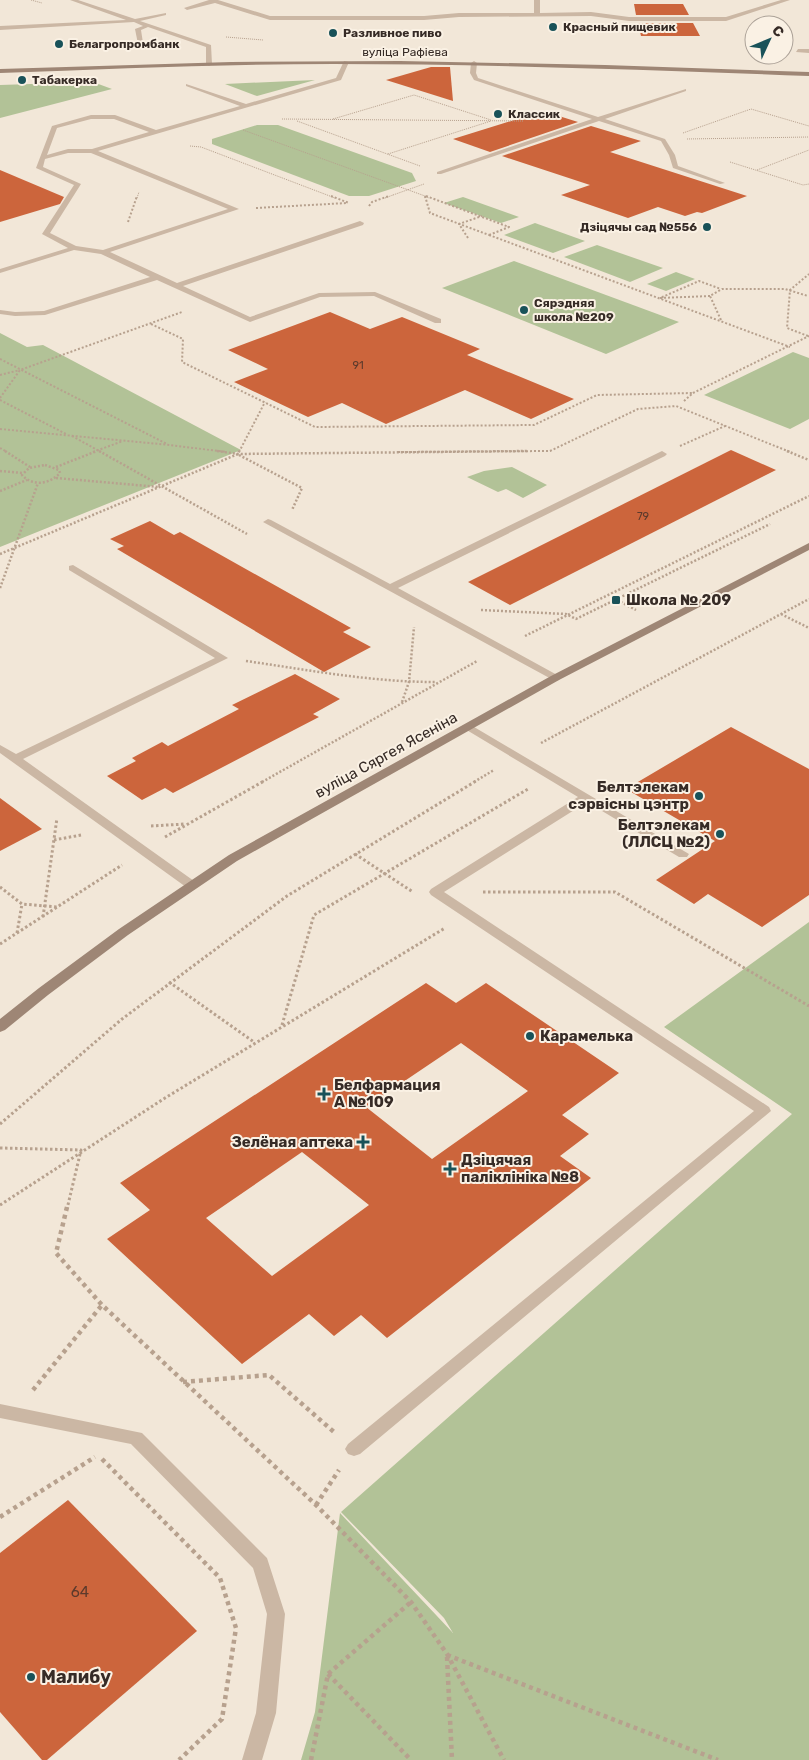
<svg xmlns="http://www.w3.org/2000/svg" width="809" height="1760" font-family="Rubik,sans-serif">
<style>
.green{fill:#b2c297}
.building{fill:#cc653c;fill-rule:evenodd}
.lines{fill:none;stroke-linecap:round;stroke-linejoin:round}
.path-far4{stroke:#b7a18e;stroke-width:1;stroke-dasharray:1 1;stroke-linecap:butt}
.path-far3{stroke:#b7a18e;stroke-width:2;stroke-dasharray:2 2;stroke-linecap:butt}
.path-far2{stroke:#b7a18e;stroke-width:2.5;stroke-dasharray:2 2;stroke-linecap:butt}
.path-far1{stroke:#b7a18e;stroke-width:3;stroke-dasharray:2.5 2.5;stroke-linecap:butt}
.path{stroke:#b7a18e;stroke-width:4.5;stroke-dasharray:4 4;stroke-linecap:butt}
.lane{fill:#cbb7a4;fill-rule:evenodd}
.secondary{fill:#9e8675;fill-rule:evenodd}
.path-bridge{stroke:#b7a18e;stroke-width:1;stroke-dasharray:1 1;stroke-linecap:butt}
.poi-dot{fill:#195259;stroke:#faf1e4;stroke-width:2}
.labels{text-anchor:middle;stroke-width:4;stroke-linejoin:round;paint-order:stroke}
.far-number-label{font-size:11px;fill:#5c3a2c}
.far-poi-label{font-size:12px;font-weight:bold;fill:#362b26;stroke:#faf1e4;text-anchor:start}
.far-street-label{font-size:12px;fill:#362b26;stroke:#faf1e4}
.poi-label{font-size:15px;font-weight:bold;fill:#362b26;stroke:#faf1e4;text-anchor:start}
.street-label{font-size:15px;fill:#362b26;stroke:#faf1e4}
.near-number-label{font-size:15px;fill:#5c3a2c}
.near-poi-label{font-size:18px;font-weight:bold;fill:#362b26;stroke:#faf1e4;text-anchor:start}
</style>
<rect width="100%" height="100%" fill="#f2e7d8"/>
<g class="green">
<path d="M315,80L257,96L225,84Z"/>
<path d="M93,82L112,89L0,118V85Z"/>
<path d="M257,125H278L412,173L416,181L369,196H349L212,144V139Z"/>
<path d="M463,197L519,217L501,223L444,203Z"/>
<path d="M535,223L585,241L553,253L504,235Z"/>
<path d="M597,245L663,268L630,282L564,257Z"/>
<path d="M514,261L679,322L606,354L442,288Z"/>
<path d="M676,272L695,279L666,291L647,284Z"/>
<path d="M0,333L27,347L43,345L241,450L0,547Z"/>
<path d="M793,352L809,358V419L790,429L704,395Z"/>
<path d="M512,467L547,485L523,498L506,489L498,492L467,477L484,471Z"/>
<path d="M809,922V1760H301L315,1712L340,1513L453,1633L444,1618L341,1512L792,1114L664,1027Z"/>
</g>
<g class="building">
<path d="M634,4H683L689,15H636Z"/>
<path d="M638,23H693L700,36H641Z"/>
<path d="M431,67H450L453,101L386,80Z"/>
<path d="M543,111L578,122L490,152L453,139Z"/>
<path d="M591,126L641,141L610,152L747,196L702,213L697,212L685,216L658,207L628,218L561,195L590,185L502,156Z"/>
<path d="M0,170L64,197L60,204L0,222Z"/>
<path d="M330,312L370,329L402,317L480,349L467,355L574,399L531,419L465,390L386,424L342,403L308,417L234,382L268,369L228,350Z"/>
<path d="M731,450L776,470L510,605L468,582Z"/>
<path d="M150,521L174,535L180,532L351,628L343,632L371,647L324,672L117,549L124,546L110,539Z"/>
<path d="M295,674L340,699L313,714L319,717L173,793L165,788L142,800L107,776L136,761L132,758L162,742L168,746L239,709L232,705Z"/>
<path d="M731,727L809,769V895L762,927L708,894L694,904L656,880L715,841L626,789Z"/>
<path d="M0,798L42,829L0,851Z"/>
<path d="M426,983L456,1003L486,983L619,1073L562,1115L589,1134L560,1156L591,1178L387,1338L361,1315L334,1336L309,1314L242,1364L107,1239L150,1210L120,1183ZM461,1043L528,1091L432,1159L366,1107ZM302,1152L369,1205L272,1276L206,1218Z"/>
<path d="M68,1500L197,1631L47,1760H42L0,1712V1553Z"/>
</g>
<g class="lines">
<g class="path-far4">
<path d="M31,0L42,3"/>
<path d="M226,37L263,40"/>
<path d="M282,119L523,121"/>
<path d="M333,119L414,95L491,120"/>
<path d="M297,121L420,166"/>
<path d="M243,130L425,196"/>
<path d="M683,133L751,109L809,126"/>
<path d="M687,139L809,137"/>
<path d="M190,146L201,147L335,198"/>
<path d="M388,154L491,121"/>
<path d="M730,162L803,185L809,184"/>
<path d="M757,170L809,150"/>
<path d="M137,198L139,192"/>
<path d="M385,198L393,195"/>
<path d="M425,198V196L429,198"/>
</g>
<g class="path-far3">
<path d="M331,196L349,203"/>
<path d="M425,196L430,213L489,235"/>
<path d="M426,196L509,227L489,235"/>
<path d="M369,206L372,202L389,196"/>
<path d="M256,208L347,203"/>
<path d="M128,222L137,196"/>
<path d="M489,235L790,347"/>
<path d="M468,238L459,224L482,216"/>
<path d="M710,296L660,298L699,281L721,289"/>
<path d="M721,320L710,296L722,289H785L808,296"/>
<path d="M151,324L183,339L182,362L315,427L534,425L597,395L693,393"/>
<path d="M808,336L787,328L790,290L809,274"/>
<path d="M0,359L167,444"/>
<path d="M0,375L20,370"/>
<path d="M0,398L20,370L182,312"/>
<path d="M0,400L66,434"/>
<path d="M684,401L693,393L809,336"/>
<path d="M0,429L170,445L226,452"/>
<path d="M72,436L101,452"/>
<path d="M680,446L725,426"/>
<path d="M0,448L7,452"/>
<path d="M93,452L123,441"/>
<path d="M239,452L265,402"/>
<path d="M398,452L550,451L638,409L676,406L790,452"/>
</g>
<g class="path-far2">
<path d="M5,451L30,467"/>
<path d="M99,451L247,534"/>
<path d="M217,451L238,454L528,451"/>
<path d="M787,451L809,460"/>
<path d="M239,455L302,488L292,510"/>
<path d="M45,465L59,470L60,473C50,484 33,487 22,475L29,468Z"/>
<path d="M56,467L97,451"/>
<path d="M0,471L23,473"/>
<path d="M56,478L159,487"/>
<path d="M0,491L27,480"/>
<path d="M0,554L238,454L239,451"/>
<path d="M0,588L38,483"/>
<path d="M617,600L636,610"/>
<path d="M481,610L566,614L576,619L770,524"/>
<path d="M781,614L809,628"/>
<path d="M525,636L809,496"/>
<path d="M246,661C309,670 371,682 435,682"/>
<path d="M402,702L409,682L414,627"/>
<path d="M541,743L809,599"/>
<path d="M262,782L477,661"/>
<path d="M474,782L494,770"/>
</g>
<g class="path-far1">
<path d="M151,826L185,824"/>
<path d="M165,837L264,781"/>
<path d="M54,840L81,835"/>
<path d="M355,854L413,892"/>
<path d="M0,887L22,904L57,907"/>
<path d="M483,892H615L809,1006"/>
<path d="M43,917L57,818"/>
<path d="M17,933L22,904"/>
<path d="M0,944L122,865"/>
<path d="M169,982L254,1042"/>
<path d="M282,1025L314,915L528,789"/>
<path d="M0,1124L122,1019L287,896L476,781"/>
<path d="M0,1148L81,1150L67,1209"/>
<path d="M0,1205L165,1098L445,928"/>
</g>
<g class="path">
<path d="M67,1207L56,1253L102,1305L316,1505L411,1602L447,1654L504,1760"/>
<path d="M183,1382L269,1375L334,1432"/>
<path d="M33,1390L102,1305"/>
<path d="M102,1459L220,1578L236,1628L222,1719L179,1760"/>
<path d="M316,1505L339,1470"/>
<path d="M0,1517L95,1457"/>
<path d="M447,1655L718,1760"/>
<path d="M447,1657L452,1760"/>
<path d="M328,1674L411,1760"/>
<path d="M311,1760L328,1674L411,1602"/>
</g>
<g class="lane">
<path d="M70,0H78L135,19L166,13V15L140,21L211,45L212,64L209,66L206,64V47L148,27L141,30L143,43L138,44L135,29L143,26L134,22L0,30V26L126,20Z"/>
<path d="M209,0H218L270,16H424L459,13H534V0H540V13L591,12L629,17H726L781,0H790L726,21H629L591,16L459,17L424,20H270L215,3L187,10L184,8Z"/>
<path d="M798,49H809V53L796,52Z"/>
<path d="M344,61L349,62L341,80L98,151L239,209L110,252L177,283L360,221L364,223L363,225L183,286L250,317L319,293L375,292L441,319V323H435L374,296L320,297L250,322L157,280L45,315L15,316L0,314V310L15,312L44,311L150,277L101,254L74,250L0,273V269L68,248L42,234L74,185L36,168L52,126L91,115H115L156,130L240,106L186,86V84L246,104L336,78ZM91,119H114L149,132L92,149H68L47,155L57,128ZM68,153H91L228,209L103,250L76,246L50,233L81,184L43,167L45,159Z"/>
<path d="M474,61L477,63L476,73L478,78L598,117L686,89V91L605,119L665,139L675,155L678,166L725,183L720,184L673,168L669,155L661,141L599,121L441,174H437V172L592,119L474,80L470,73L471,63Z"/>
<path d="M662,451L667,454L665,456L398,588L559,676L560,678L559,680L555,681L263,522L268,519L271,520L390,584Z"/>
<path d="M73,565L228,658L23,759L194,881L196,884L194,887H186L0,753V745L16,754L215,658L69,570V566Z"/>
<path d="M469,724L689,854L687,857H679L587,802L444,892L769,1107L771,1111L360,1454L354,1456L348,1454L345,1449L348,1444L754,1111L431,895L429,892L431,889L578,797L465,729L463,727L465,725Z"/>
<path d="M0,1404L142,1433L267,1558L285,1614L276,1713L262,1760H242L256,1713L267,1614L253,1568L131,1444L0,1418Z"/>
</g>
<g class="secondary">
<path d="M400,61L605,65L809,72V76C651,70 492,64 333,64C222,64 111,69 0,73V69L231,62Z"/>
<path d="M809,543V550L559,680L237,861L128,935L48,995L5,1030L0,1032V1019L39,988L119,929L229,855L551,676Z"/>
</g>
<path class="path-bridge" d="M393,195L424,184"/>
</g>
<g class="poi-dot">
<circle cx="553" cy="27" r="5"/>
<circle cx="333" cy="33" r="5"/>
<circle cx="59" cy="44" r="5"/>
<circle cx="22" cy="80" r="5"/>
<circle cx="498" cy="114" r="5"/>
<circle cx="707" cy="227" r="5"/>
<circle cx="524" cy="310" r="5"/>
<rect x="611" y="595" width="10" height="10" rx="2.5"/>
<circle cx="699" cy="796" r="5"/>
<circle cx="720" cy="834" r="5"/>
<circle cx="530" cy="1036" r="5"/>
<path d="M321.5 1086.5h5v5h5v5h-5v5h-5v-5h-5v-5h5z"/>
<path d="M360.5 1134.5h5v5h5v5h-5v5h-5v-5h-5v-5h5z"/>
<path d="M447.5 1161.5h5v5h5v5h-5v5h-5v-5h-5v-5h5z"/>
<circle cx="31" cy="1677" r="5"/>
</g>
<g class="labels">
<g class="far-number-label">
<text x="358" y="369">91</text>
<text x="643" y="520">79</text>
</g>
<g class="far-poi-label">
<text x="563" y="31">Красный пищевик</text>
<text x="343" y="37">Разливное пиво</text>
<text x="69" y="48">Белагропромбанк</text>
<text x="32" y="84">Табакерка</text>
<text x="508" y="118">Классик</text>
<text x="697" y="231" text-anchor="end">Дзіцячы сад №556</text>
<text x="534" y="307">Сярэдняя<tspan x="534" dy="14">школа №209</tspan></text>
</g>
<g class="far-street-label">
<text x="405" y="56">вуліца Рафіева</text>
</g>
<g class="poi-label">
<text x="626" y="605">Школа № 209</text>
<text x="689" y="792" text-anchor="end">Белтэлекам<tspan x="689" dy="17">сэрвісны цэнтр</tspan></text>
<text x="710" y="830" text-anchor="end">Белтэлекам<tspan x="710" dy="17">(ЛЛСЦ №2)</tspan></text>
<text x="540" y="1041">Карамелька</text>
<text x="334" y="1090">Белфармация<tspan x="334" dy="17">А №109</tspan></text>
<text x="353" y="1147" text-anchor="end">Зелёная аптека</text>
<text x="461" y="1165">Дзіцячая<tspan x="461" dy="17">паліклініка №8</tspan></text>
</g>
<g class="street-label">
<text transform="translate(386 755) rotate(-29)" y="5">вуліца Сяргея Ясеніна</text>
</g>
<g class="near-number-label">
<text x="80" y="1597">64</text>
</g>
<g class="near-poi-label">
<text x="41" y="1683">Малибу</text>
</g>
</g>
<g transform="translate(769 40) rotate(46)"><circle r="24" fill="#faf1e4" stroke="#aca298"/>
<path d="M0-4L9 19L0 12L-9 19Z" fill="#195259"/>
<text y="-8" font-size="14" font-weight="bold" text-anchor="middle" fill="#362b26">С</text>
</g>
</svg>
